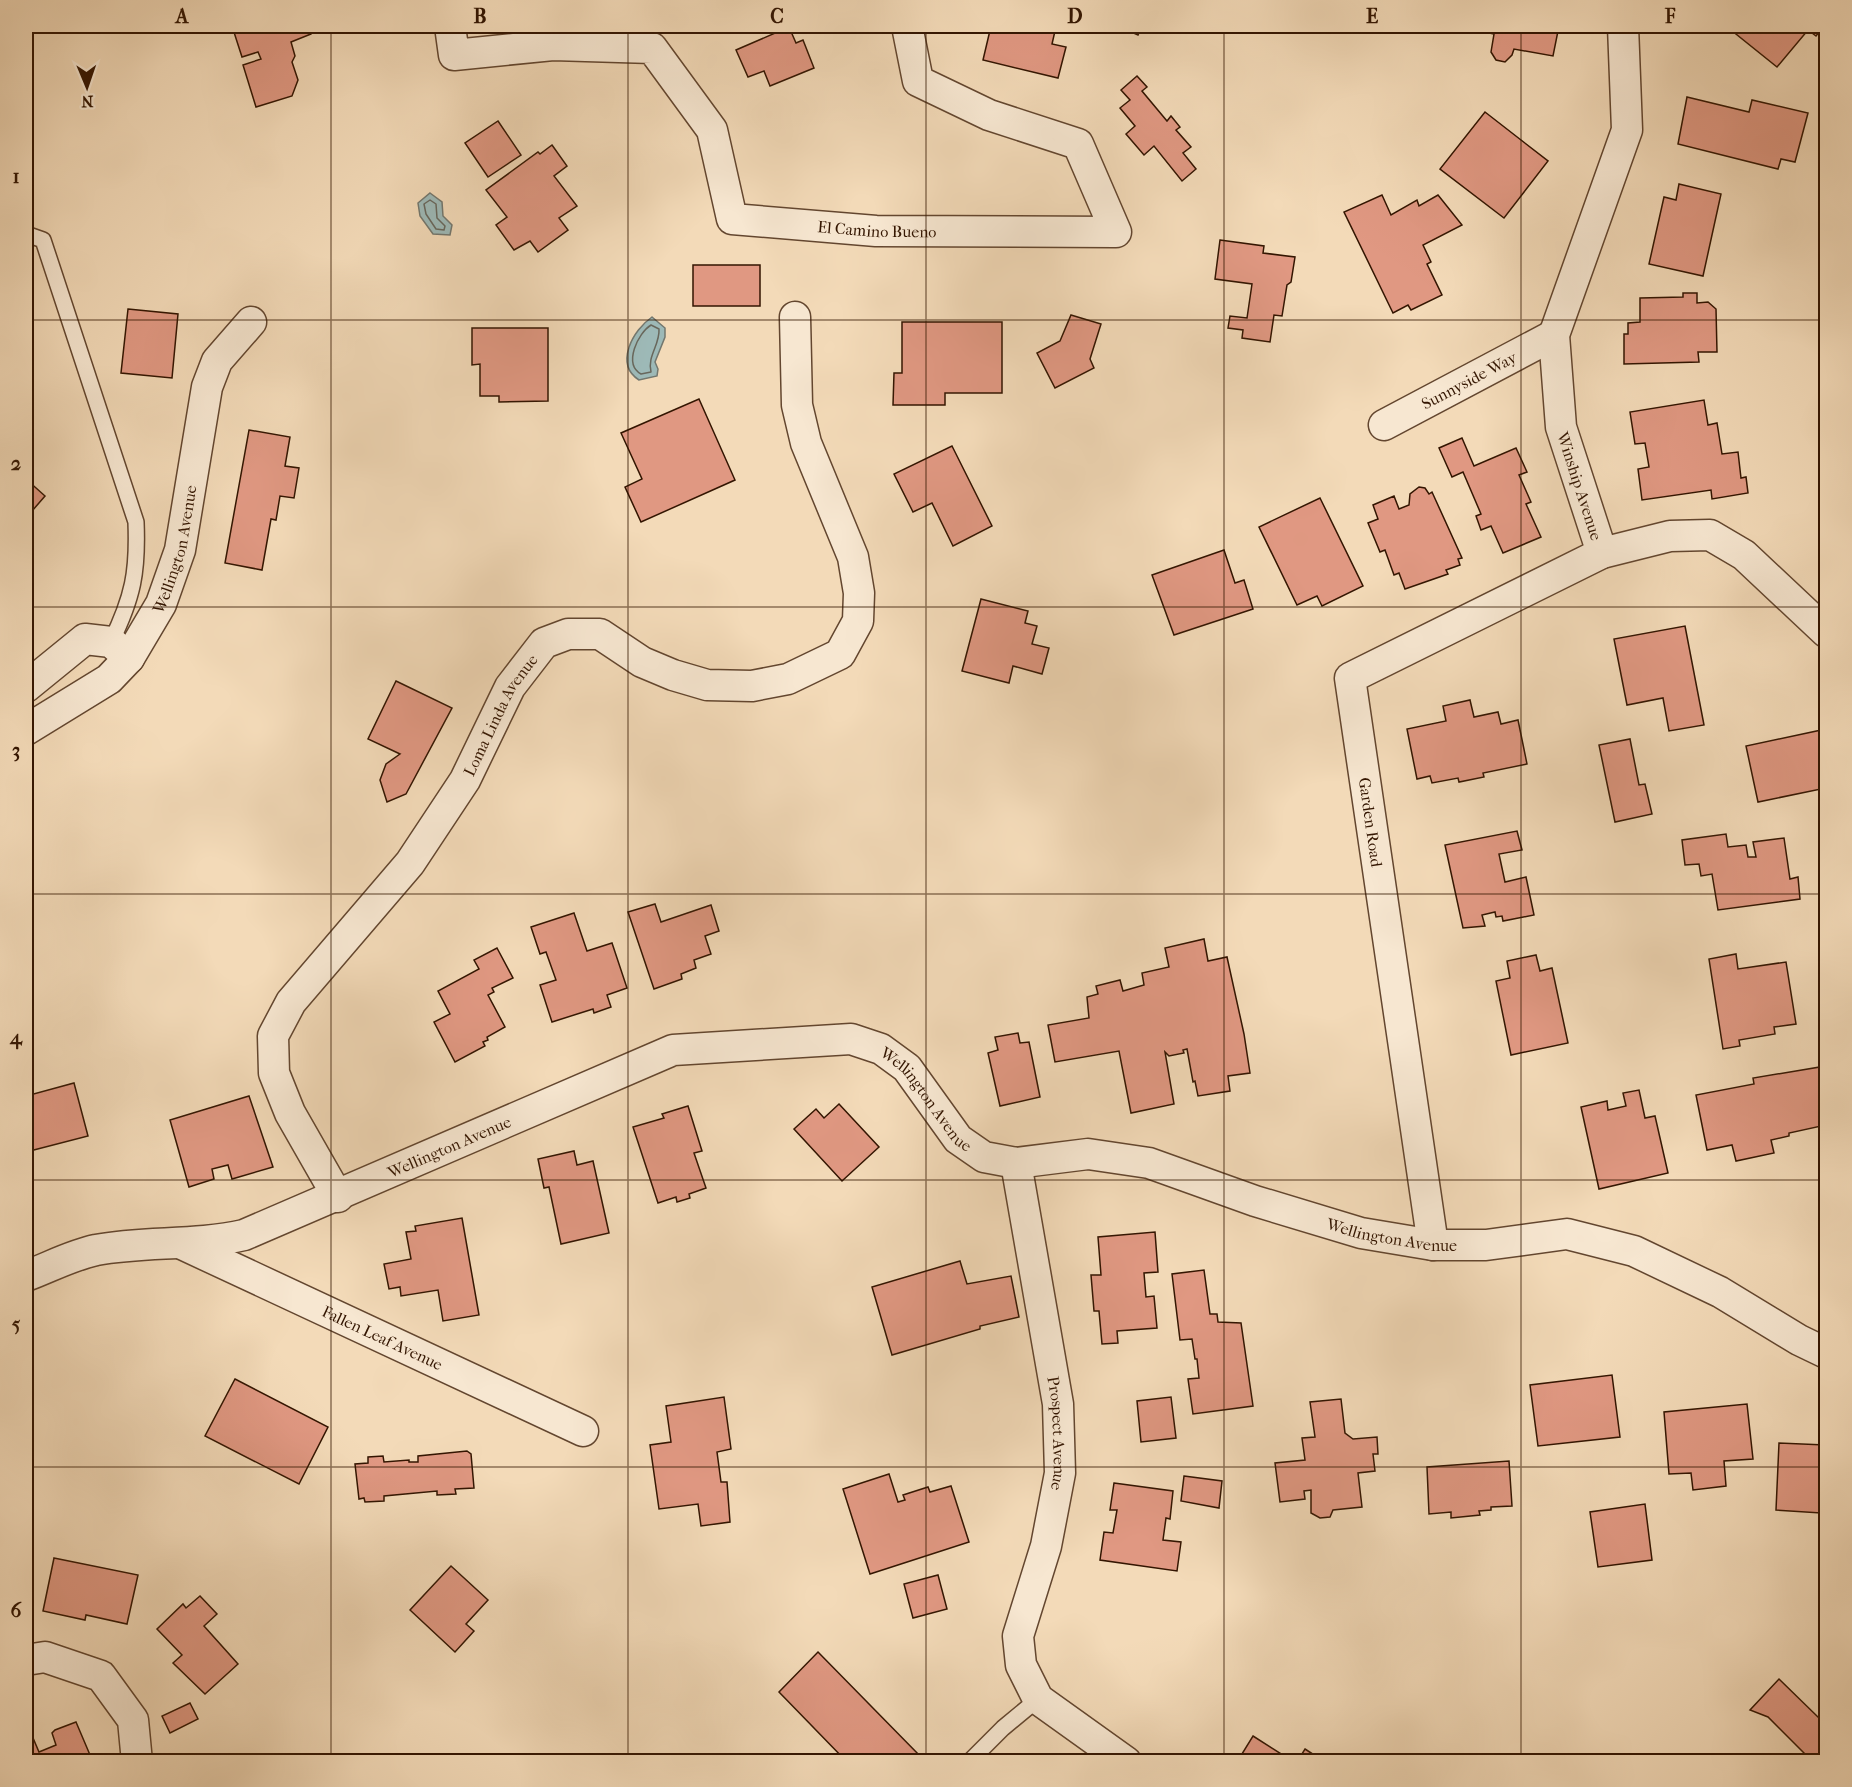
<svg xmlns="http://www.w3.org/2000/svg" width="1852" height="1787" font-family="'IM FELL French Canon',serif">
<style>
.water{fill:#9db9b7;stroke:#73776e;stroke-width:1.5}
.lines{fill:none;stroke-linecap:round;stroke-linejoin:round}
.shore{stroke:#68675c;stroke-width:1.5}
.building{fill:#e09882;stroke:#331501;stroke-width:1.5}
.service-casing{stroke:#63462f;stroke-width:18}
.minor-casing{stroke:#63462f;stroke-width:33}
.service{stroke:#f7e7d1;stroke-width:15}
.minor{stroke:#f7e7d1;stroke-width:30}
.grid{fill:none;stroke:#331501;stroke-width:1.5;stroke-opacity:0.55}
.labels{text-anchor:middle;stroke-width:5;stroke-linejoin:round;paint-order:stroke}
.street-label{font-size:16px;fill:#331501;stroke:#f7e7d1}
.neatline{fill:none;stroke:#331501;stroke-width:2}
.grid-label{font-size:20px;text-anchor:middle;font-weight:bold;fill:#331501}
</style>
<rect width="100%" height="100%" fill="#f3dab8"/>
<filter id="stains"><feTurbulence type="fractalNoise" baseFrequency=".00333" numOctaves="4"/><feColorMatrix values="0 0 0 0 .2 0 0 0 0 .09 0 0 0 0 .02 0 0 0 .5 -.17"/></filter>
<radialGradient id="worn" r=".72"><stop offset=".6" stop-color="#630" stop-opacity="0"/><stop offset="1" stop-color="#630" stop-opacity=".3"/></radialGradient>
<g class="water">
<path d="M430,193L442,202L443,216L452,225L450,235L433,234L420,216L418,203Z"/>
<path d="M652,317L665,328V337L655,362L658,369L657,376L639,380C614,364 633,330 652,317Z"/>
</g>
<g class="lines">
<g class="shore">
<path d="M430,200L436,204L437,218L445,226L444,230L436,229L426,214L424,204Z"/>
<path d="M651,325L659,329C660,345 647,356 651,372L641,374C623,364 638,333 651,325Z"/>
</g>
</g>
<g class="building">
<path d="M232,26H310L311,34L291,42L295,56L292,62L298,80L292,96L256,107L243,65L261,59L258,52L242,57Z"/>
<path d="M991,26H1043L1055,31L1052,44L1066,47L1058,78L983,60Z"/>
<path d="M1118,26H1142L1138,35Z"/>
<path d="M1471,26H1559L1553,56L1514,49L1512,55L1505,62L1496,60L1491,52L1494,34L1470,29Z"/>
<path d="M1726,26H1824L1816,36L1808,30L1777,67Z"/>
<path d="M789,27L796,43L803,40L814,68L770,86L764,71L748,77L736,50Z"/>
<path d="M1137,76L1147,87L1142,91L1167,121L1171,116L1180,127L1176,130L1191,147L1183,153L1196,169L1182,181L1154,146L1144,155L1126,134L1135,126L1120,108L1130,100L1121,90Z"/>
<path d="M1687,97L1749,112L1752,100L1808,113L1795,162L1781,159L1778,169L1678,144Z"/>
<path d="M1485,112L1548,161L1504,218L1440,169Z"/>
<path d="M498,121L521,155L488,177L465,143Z"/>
<path d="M552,145L567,166L554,176L577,206L559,218L568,230L538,252L530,241L514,250L496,225L507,217L486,190L538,152L540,154Z"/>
<path d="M1679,184L1721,194L1703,276L1649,264L1664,197L1676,200Z"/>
<path d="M1382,195L1391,215L1417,200L1419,206L1438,195L1462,225L1423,245L1431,262L1427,264L1442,295L1411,310L1408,305L1393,313L1344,212Z"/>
<path d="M1220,240L1264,246L1263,253L1295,257L1291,282L1287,285L1282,316L1274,315L1270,342L1242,338L1243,330L1228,328L1230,316L1247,318L1252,284L1215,279Z"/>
<rect x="693" y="265" width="67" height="41"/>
<path d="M1683,293H1697V303L1708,302L1716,309L1717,352H1698L1699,362L1624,364V334H1628V323L1640,322V298L1683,297Z"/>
<path d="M128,309L178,314L172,378L121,373Z"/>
<path d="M1071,315L1101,324L1090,359L1094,368L1055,388L1037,353L1060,341Z"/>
<path d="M902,322H1002V393H945V405H893L894,373H902Z"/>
<path d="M472,328H548V401L499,402V396H480V364L472,365Z"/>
<path d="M699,399L735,480L641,522L625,487L642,479L621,433Z"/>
<path d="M1704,400L1708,425L1717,423L1722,454L1738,452L1741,478L1746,477L1748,493L1712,499L1711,490L1642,500L1638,469L1649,467L1645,443L1635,444L1630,412Z"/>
<path d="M249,430L290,437L285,466L299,468L294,498L280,496L276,520L271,519L262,570L225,563Z"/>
<path d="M1462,438L1474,466L1516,448L1527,472L1519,475L1531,502L1526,504L1541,537L1503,553L1491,526L1481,530L1476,516L1481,514L1463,472L1452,477L1439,448Z"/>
<path d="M952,446L992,526L953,546L932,503L913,512L894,474Z"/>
<path d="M26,479L45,496L26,518Z"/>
<path d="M1419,487L1425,488L1429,494L1432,492L1462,558L1458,559L1460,565L1446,570L1448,574L1405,589L1399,573L1394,575L1385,550L1380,552L1368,523L1378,519L1373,505L1394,496L1399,509L1409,505L1410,494Z"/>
<path d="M1320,498L1363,586L1322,606L1317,596L1297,605L1259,527Z"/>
<path d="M1224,550L1235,583L1244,580L1253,609L1174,635L1152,575Z"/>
<path d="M981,599L1028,611L1025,623L1037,626L1032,644L1049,648L1042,674L1013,666L1009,683L962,671Z"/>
<path d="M1685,626L1704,725L1669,731L1663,698L1627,705L1614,639Z"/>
<path d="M396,681L452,708L406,794L387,802L380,780L386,764L400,754L368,739Z"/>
<path d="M1470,700L1474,717L1498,712L1501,724L1518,720L1527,764L1483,773L1484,777L1459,782L1458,778L1432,783L1430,776L1417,779L1407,729L1446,721L1443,706Z"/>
<path d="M1826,729V788L1758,802L1746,746Z"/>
<path d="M1630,739L1639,785L1645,784L1652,814L1615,822L1599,745Z"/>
<path d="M1517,831L1522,850L1499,854L1505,882L1526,877L1534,915L1503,921L1502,916L1496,917L1495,912L1482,915L1485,926L1463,928L1445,845Z"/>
<path d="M1726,834L1728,847L1746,845L1748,857H1756L1753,842L1784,838L1790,879L1798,877L1800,899L1718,910L1712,874L1701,876L1699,864L1685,865L1682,840Z"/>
<path d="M655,904L661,922L711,905L719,931L705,936L711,954L694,960L696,968L681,974L682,979L654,989L628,912Z"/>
<path d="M574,913L587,951L612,943L627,988L607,995L611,1007L594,1013L593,1009L552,1022L540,985L556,980L546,952L540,954L531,927Z"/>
<path d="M1204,939L1208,961L1227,957L1244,1034L1250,1073L1228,1076L1230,1091L1198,1096L1195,1081L1193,1082L1187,1049L1183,1050L1184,1053L1169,1056L1165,1052L1174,1104L1131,1113L1119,1051L1055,1062L1048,1025L1089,1018L1087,997L1098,994L1096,986L1120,980L1123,991L1144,985L1142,973L1169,967L1165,948Z"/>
<path d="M497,948L513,978L492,988L494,992L488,995L505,1027L487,1037L488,1040L483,1042L485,1046L455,1062L434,1022L450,1014L438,991L479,969L474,960Z"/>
<path d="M1736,954L1738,969L1786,962L1796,1024L1774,1027L1775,1034L1739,1040L1740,1046L1723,1049L1709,959Z"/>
<path d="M1536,955L1540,971L1552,968L1568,1043L1511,1055L1496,981L1510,978L1507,961Z"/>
<path d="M1018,1033L1020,1043L1029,1042L1040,1097L1000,1106L988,1053L998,1050L995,1037Z"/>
<path d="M1826,1066V1125L1789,1133V1136L1771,1140L1774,1153L1736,1161L1732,1145L1707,1150L1696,1095L1754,1084L1753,1078Z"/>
<path d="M74,1083L88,1136L26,1152V1096Z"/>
<path d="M1639,1090L1645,1118L1655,1116L1668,1173L1599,1189L1581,1107L1607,1101L1608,1110L1626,1106L1623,1093Z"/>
<path d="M249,1096L273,1167L232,1179L228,1165L212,1169L214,1179L189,1187L170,1120Z"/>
<path d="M839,1104L879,1147L842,1181L794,1129L816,1109L824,1118Z"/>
<path d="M688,1106L702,1151L694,1153L706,1188L689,1194L690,1198L677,1202L676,1197L658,1203L633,1127L664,1118L662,1114Z"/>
<path d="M574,1151L577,1165L593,1161L609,1233L561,1244L549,1187L544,1188L538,1159Z"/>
<path d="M462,1218L479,1315L443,1321L438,1290L401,1296L400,1287L389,1289L384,1264L411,1259L406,1232L416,1231L415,1226Z"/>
<path d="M1155,1232L1158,1272L1144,1273L1146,1297L1154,1296L1157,1328L1117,1331L1118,1343L1102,1344L1099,1311H1094L1091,1275H1101L1098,1237Z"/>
<path d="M960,1261L967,1284L1011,1276L1019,1317L980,1326V1329L892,1355L872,1287Z"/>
<path d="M1204,1270L1210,1314H1217L1218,1322L1241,1323L1253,1406L1193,1414L1188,1379L1199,1378L1197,1359H1195L1192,1339L1180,1340L1172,1274Z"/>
<path d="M1612,1375L1620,1437L1538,1446L1530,1385Z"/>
<path d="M235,1379L328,1427L299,1484L205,1436Z"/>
<path d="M724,1397L731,1449L717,1452L721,1482H727L730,1522L701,1526L698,1504L659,1509L650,1445L671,1442L666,1406Z"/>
<path d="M1171,1397L1176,1438L1141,1442L1137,1401Z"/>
<path d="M1341,1399L1345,1433L1353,1439L1377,1437L1378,1454H1373L1375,1471L1358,1473L1362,1507L1333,1510L1330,1517L1320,1518L1311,1513V1490L1304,1491L1305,1499L1280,1502L1275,1463L1305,1460L1302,1438L1315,1437L1310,1402Z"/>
<path d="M1747,1404L1753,1459L1724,1461L1726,1486L1693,1490L1691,1473L1669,1474L1664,1412Z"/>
<path d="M1825,1433L1826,1503H1822L1821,1513L1776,1510L1779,1443L1825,1445Z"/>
<path d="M26,1442L33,1459L26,1463Z"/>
<path d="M467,1451L471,1454L474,1488L455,1489L456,1494L437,1495V1491L384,1496V1501L365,1502L364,1498L359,1499L355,1464L368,1463V1457L383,1456L384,1462L409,1460V1462H418V1456Z"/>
<path d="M1509,1461L1512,1506L1491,1507V1510L1479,1511L1480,1515L1451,1518V1512L1429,1514L1427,1467Z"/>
<path d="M889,1474L898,1502L905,1500L903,1495L928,1487L930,1492L951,1486L969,1542L870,1574L843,1489Z"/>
<path d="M1184,1476L1222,1481L1219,1508L1181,1501Z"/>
<path d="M1114,1483L1173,1491L1170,1519L1166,1518L1163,1540L1181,1542L1177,1571L1100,1560L1104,1532L1113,1533L1117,1510H1110Z"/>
<path d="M1645,1504L1652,1560L1598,1567L1590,1512Z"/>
<path d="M54,1558L138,1575L127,1624L86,1615L85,1620L43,1611Z"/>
<path d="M451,1566L488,1600L466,1624L474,1631L455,1652L410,1610Z"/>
<path d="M938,1575L947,1609L913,1618L904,1584Z"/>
<path d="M200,1596L217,1614L204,1626L238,1664L205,1694L173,1663L182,1655L157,1629L183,1604L186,1608Z"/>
<path d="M818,1652L921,1757L916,1762H847L779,1692Z"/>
<path d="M1779,1679L1820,1719L1826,1712V1762H1813L1768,1717L1750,1710Z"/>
<path d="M190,1703L198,1719L170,1733L162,1716Z"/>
<path d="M76,1722L93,1762H26V1740L33,1738L39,1752L56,1745L52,1733L55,1730Z"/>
<path d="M1253,1736L1294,1762H1237Z"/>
<path d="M1305,1749L1325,1762H1297Z"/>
</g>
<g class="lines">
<defs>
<g id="service">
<path d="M26,234L43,240L136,522C138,572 133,597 111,642"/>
<path d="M969,1762L1003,1728L1038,1699"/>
</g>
<g id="minor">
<path id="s1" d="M450,26L454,55L553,45L652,48L712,130L732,219L876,231L1116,232L1078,144L989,115L918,81L907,26"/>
<path id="s2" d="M1384,425L1554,335"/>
<path d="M1602,553L1561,427L1554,335L1627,130L1623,26"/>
<path d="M26,687L85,639L111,642L129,658"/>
<path id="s3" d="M26,730L109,679L129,658L161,604L180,550L207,387L217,361L251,322"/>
<path id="s4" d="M1016,1163L1058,1404L1060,1473L1046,1546L1018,1636L1021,1665L1038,1699L1126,1762"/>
<path id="s5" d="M338,1197L290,1113L274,1073L273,1036L291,1002L410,863L465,780L510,687L544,643L568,634H600L642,662L673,675L707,685L752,686L788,679L840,654L858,621L859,593L853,557L806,443L797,405L795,317"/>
<path id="s6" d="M184,1245L583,1431"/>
<path d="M1433,1245L1350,678L1602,553L1670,536L1710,535L1744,555L1826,632"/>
<path id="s7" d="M26,1276C48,1268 72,1255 96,1250C145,1241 195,1246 244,1235L673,1050L851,1039L881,1049L907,1068L958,1139L984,1157L1016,1163L1088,1154L1149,1163L1255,1201L1361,1233L1433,1245H1486L1567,1234L1634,1251L1720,1292L1799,1340L1826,1353"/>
<path d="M26,1660L45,1657L101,1676L133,1720L137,1762"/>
</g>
</defs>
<use href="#service" class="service-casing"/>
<use href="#minor" class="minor-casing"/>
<use href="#service" class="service"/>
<use href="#minor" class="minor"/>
</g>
<path class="grid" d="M331,26V1762M628,26V1762M926,26V1762M1224,26V1762M1521,26V1762M26,320H1826M26,607H1826M26,894H1826M26,1180H1826M26,1467H1826"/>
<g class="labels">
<g class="street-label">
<text dy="6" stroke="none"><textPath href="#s1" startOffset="566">El Camino Bueno</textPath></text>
<text dy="6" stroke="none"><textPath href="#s2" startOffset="96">Sunnyside Way</textPath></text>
<text transform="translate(1580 486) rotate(72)" y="6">Winship Avenue</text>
<text dy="6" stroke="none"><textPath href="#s3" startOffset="246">Wellington Avenue</textPath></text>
<text dy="6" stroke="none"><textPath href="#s5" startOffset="572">Loma Linda Avenue</textPath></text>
<text transform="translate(1371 822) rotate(82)" y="6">Garden Road</text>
<text dy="6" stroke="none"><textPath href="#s7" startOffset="969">Wellington Avenue</textPath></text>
<text dy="6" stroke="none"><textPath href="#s7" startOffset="447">Wellington Avenue</textPath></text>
<text dy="6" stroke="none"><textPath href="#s7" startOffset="1473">Wellington Avenue</textPath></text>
<text dy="6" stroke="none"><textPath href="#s6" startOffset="219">Fallen Leaf Avenue</textPath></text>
<text dy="6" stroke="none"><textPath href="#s4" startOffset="274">Prospect Avenue</textPath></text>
</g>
</g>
<rect width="1852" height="1787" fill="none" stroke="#f3dab8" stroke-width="66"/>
<g transform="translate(87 87) rotate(178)" stroke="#f7e7d1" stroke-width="4.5" paint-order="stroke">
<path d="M0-4.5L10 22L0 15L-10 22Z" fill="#331501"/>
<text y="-9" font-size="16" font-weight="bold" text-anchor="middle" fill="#331501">N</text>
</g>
<rect x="33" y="33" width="1786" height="1721" class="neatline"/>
<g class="grid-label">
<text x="182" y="23">A</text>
<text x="480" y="23">B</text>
<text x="777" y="23">C</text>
<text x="1075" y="23">D</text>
<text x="1372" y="23">E</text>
<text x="1670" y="23">F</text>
<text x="16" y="183">1</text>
<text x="16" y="470">2</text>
<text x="16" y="757">3</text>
<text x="16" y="1044">4</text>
<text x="16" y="1331">5</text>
<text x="16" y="1617">6</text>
</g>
<rect width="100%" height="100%" filter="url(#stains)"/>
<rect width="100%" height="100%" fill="url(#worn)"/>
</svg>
